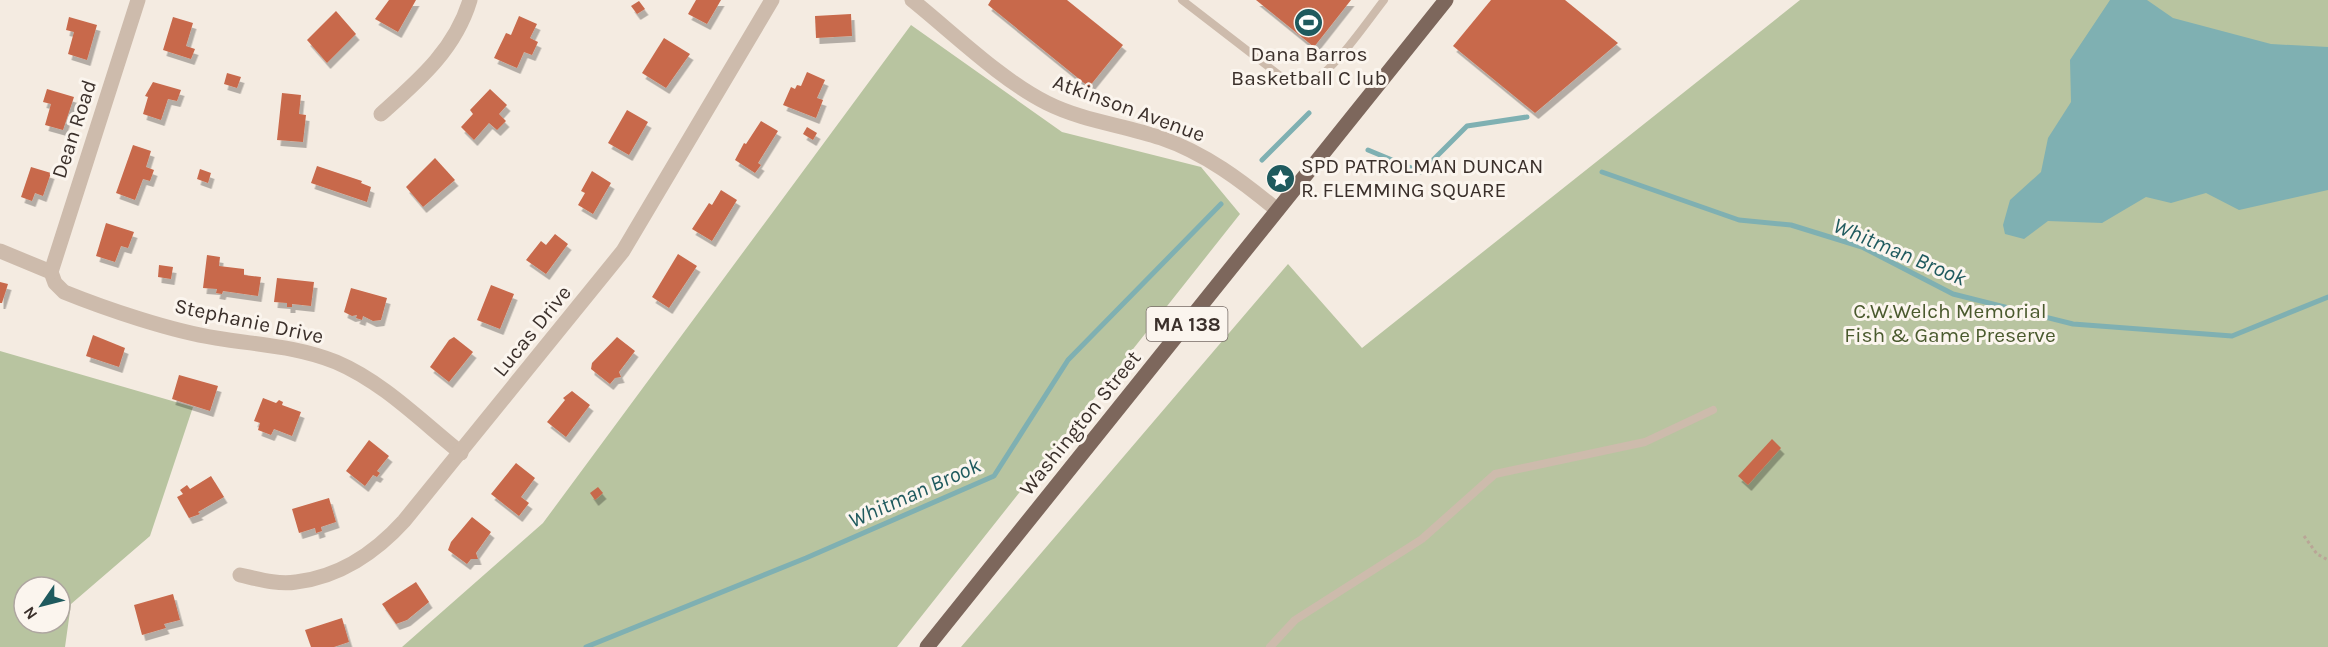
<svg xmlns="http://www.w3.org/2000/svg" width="2328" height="647" font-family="Karla,sans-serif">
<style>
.green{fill:#b8c4a0;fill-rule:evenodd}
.water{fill:#7fb0b2}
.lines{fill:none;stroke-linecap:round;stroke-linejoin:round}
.stream{stroke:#7fb0b2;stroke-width:5}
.building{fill:#c8694b;filter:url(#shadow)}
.path{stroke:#b9a596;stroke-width:3;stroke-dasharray:3 3;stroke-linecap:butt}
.service{stroke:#cdbbac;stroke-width:8}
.minor{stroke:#cdbbac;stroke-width:15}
.primary{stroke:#7d675c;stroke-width:15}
.labels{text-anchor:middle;stroke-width:6;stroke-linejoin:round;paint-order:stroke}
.shield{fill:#fbf5ee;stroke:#756b66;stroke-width:1.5}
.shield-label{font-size:20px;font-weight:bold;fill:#3b302b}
.poi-label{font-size:21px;fill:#3b302b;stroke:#fbf5ee}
.street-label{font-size:21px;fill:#3b302b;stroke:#fbf5ee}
.park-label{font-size:21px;fill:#4a5a2e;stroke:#fbf5ee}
.water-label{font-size:22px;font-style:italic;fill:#1f5a5e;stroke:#fbf5ee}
</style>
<defs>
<filter id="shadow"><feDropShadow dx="3.5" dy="6" stdDeviation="0" flood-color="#0004"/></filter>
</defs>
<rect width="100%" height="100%" fill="#f4ebe1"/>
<g class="green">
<path d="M1800,0H2328V647H961L1288,264L1362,348Z"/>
<path d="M911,25L1062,132L1201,167L1240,214L897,647H402L543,523Z"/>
<path d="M0,351L193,407L150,536L71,604L65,647H0ZM24,587H60V623H24Z"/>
</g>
<path class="water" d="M2110,0H2147L2173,18L2271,44L2328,47V190L2239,210L2206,193L2171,203L2146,197L2102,223L2048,221L2024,239L2005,234L2003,225L2010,200L2041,172L2048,138L2071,102L2070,60Z"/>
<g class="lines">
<g class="stream">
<path d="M1368,150L1421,172L1467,126L1527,117"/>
<path d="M1262,160L1309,113"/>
<path d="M1602,172L1739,220L1791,225L1862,247L1953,294L2073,324L2232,336L2328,297"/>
<path d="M586,647L806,558L994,476L1068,360L1221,204"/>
</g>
</g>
<g class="building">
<path d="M389,0H416L398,32L375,19Z"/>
<path d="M696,0H721L707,24L688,14Z"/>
<path d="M991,0H1067L1123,45L1089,87L988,5Z"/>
<path d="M1256,0H1351L1314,47Z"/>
<path d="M1491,0H1565L1618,43L1535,113L1453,46Z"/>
<path d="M639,1L645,9L637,14L631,6Z"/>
<path d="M336,11L356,34L327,63L307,40Z"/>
<path d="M851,14L852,36L816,38L815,16Z"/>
<path d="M519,16L537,24L530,38L538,42L532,55L524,52L517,68L494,58L506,33L511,35Z"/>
<path d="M69,17L97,25L87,60L68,54L74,32L66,30Z"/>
<path d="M173,17L193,23L186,46L195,49L191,59L163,50Z"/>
<path d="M664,38L690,54L666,88L642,73Z"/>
<path d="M807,72L825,80L817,98L823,100L816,118L783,105L791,87L795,89L797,85L801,86Z"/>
<path d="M227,73L241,77L237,88L224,84Z"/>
<path d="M153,82L181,90L177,101L168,99L161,120L143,114L148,97L145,96Z"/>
<path d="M47,89L74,97L63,130L45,125L51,104L43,102Z"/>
<path d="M490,89L507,105L499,114L506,121L497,130L489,123L474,140L461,127L473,114L470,110Z"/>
<path d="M282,93L301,95L299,114L306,115L303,142L277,140Z"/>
<path d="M627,110L648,122L629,155L608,143Z"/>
<path d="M761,121L778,131L758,163L761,165L755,173L735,160L744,143L746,144Z"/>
<path d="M807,127L817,133L813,140L803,134Z"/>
<path d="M133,145L151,151L146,167L154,170L150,181L143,179L135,200L116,193Z"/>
<path d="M435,158L455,180L423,207L406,187Z"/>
<path d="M317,166L362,181L361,183L371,187L367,202L311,183Z"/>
<path d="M31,167L51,173L43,196L35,193L32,201L21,197Z"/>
<path d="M200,169L211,173L208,183L197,179Z"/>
<path d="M592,171L611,183L593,214L578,205L585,193L581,191Z"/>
<path d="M721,190L737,200L712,241L692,229L709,203L712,205Z"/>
<path d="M106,223L134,232L128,248L121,246L115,262L96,256Z"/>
<path d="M555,234L568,244L546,274L526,260L541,241L546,245Z"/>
<path d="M678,254L697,266L669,308L652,297Z"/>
<path d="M207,255L220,257L219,266L244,269V275L261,277L258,296L223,291L222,294L216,293L217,289L203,288Z"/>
<path d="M159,265L173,267L171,279L158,277Z"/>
<path d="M277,278L314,282L311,306L292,304V307H287V303L274,302Z"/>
<path d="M0,282L8,284L2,303H0Z"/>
<path d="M491,285L514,294L500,329L477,320Z"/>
<path d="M351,288L387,298L381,320L373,321L363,316L362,320L356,318L357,315L352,316L344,312Z"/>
<path d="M93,335L125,348L119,367L86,356Z"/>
<path d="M454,337L473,352L449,382L430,367L449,340Z"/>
<path d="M617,337L635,351L619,372L621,377L615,378L610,384L591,369L592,363Z"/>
<path d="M179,375L218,386L210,411L172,399Z"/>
<path d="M572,391L590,405L566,437L547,422L565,400L563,398Z"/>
<path d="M263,398L276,403L279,400L283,402L282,405L301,412L292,436L274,429L271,435L258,430L260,423L254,421Z"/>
<path d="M1772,439L1781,448L1748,485L1738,476Z"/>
<path d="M369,440L389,456L377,471L380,473L377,477L373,475L365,486L346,471Z"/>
<path d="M516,463L535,478L521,497L529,503L519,516L491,494Z"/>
<path d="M211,476L224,497L198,512L200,514L189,518L177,497L183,494L180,490L187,485L190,489Z"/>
<path d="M598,487L603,493L595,500L590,493Z"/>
<path d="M329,498L336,522L321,527L322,531L316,533L315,528L299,533L292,509Z"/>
<path d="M472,517L491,532L476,553L478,559H471L467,564L448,550L451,542Z"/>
<path d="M416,582L429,602L407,620L396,624L382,604Z"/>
<path d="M173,594L180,620L164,624L166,628L142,635L134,605Z"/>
<path d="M342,618L349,642L334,647H311L305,630Z"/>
</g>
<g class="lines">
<path class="path" d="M2304,536L2317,554L2328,560"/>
<g class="service">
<path d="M1182,0L1283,78C1293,82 1304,85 1315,79C1334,70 1370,18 1384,0"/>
<path d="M1270,647L1295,620L1422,539L1495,474L1645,442L1713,410"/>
</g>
<g class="minor">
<path d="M912,0C953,33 1001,80 1047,103C1083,121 1123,125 1161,138C1205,153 1242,181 1277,210"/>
<path d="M381,114C418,81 455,50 470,0"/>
<path d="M0,251L51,272"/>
<path d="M51,272L55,283L64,292C106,309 171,331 216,338C257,345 297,346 336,362C383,382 421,421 461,453"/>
<path d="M51,272L138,0"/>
<path d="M240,575C258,579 278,585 296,582C339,577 376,552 404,521L623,251L772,0"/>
</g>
<path class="primary" d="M927,647L1446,0"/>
</g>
<defs>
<symbol id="stadium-disc" viewBox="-11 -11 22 22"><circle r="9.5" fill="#1f5a5e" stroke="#fbf5ee"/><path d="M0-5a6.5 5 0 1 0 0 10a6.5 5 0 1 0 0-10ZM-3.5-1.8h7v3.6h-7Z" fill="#fff"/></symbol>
<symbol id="sight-disc" viewBox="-11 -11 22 22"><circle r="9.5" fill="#1f5a5e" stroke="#fbf5ee"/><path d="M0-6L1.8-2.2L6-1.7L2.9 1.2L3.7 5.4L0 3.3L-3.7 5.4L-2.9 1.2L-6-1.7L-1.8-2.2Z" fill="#fff"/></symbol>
</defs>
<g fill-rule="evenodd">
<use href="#stadium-disc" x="1292" y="6" width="33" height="33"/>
<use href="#sight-disc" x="1264" y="162" width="33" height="33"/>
</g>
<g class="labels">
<rect class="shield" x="1146.5" y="307" width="81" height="34" rx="4.5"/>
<g class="shield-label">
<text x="1187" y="331">MA 138</text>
</g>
<g class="poi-label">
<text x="1309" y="61">Dana Barros<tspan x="1309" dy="24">Basketball C lub</tspan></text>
<text x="1301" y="173" text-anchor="start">SPD PATROLMAN DUNCAN<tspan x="1301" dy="24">R. FLEMMING SQUARE</tspan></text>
</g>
<g class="street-label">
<text transform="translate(1129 108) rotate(20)" y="7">Atkinson Avenue</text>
<text transform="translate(74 129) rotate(-72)" y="7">Dean Road</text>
<text transform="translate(249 321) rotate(12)" y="7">Stephanie Drive</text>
<text transform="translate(532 331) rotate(-51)" y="7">Lucas Drive</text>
<text transform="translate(1080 423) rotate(-51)" y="7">Washington Street</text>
</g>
<g class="park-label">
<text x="1950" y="318">C.W.Welch Memorial<tspan x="1950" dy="24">Fish &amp; Game Preserve</tspan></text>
</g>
<g class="water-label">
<text transform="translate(1900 251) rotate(23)" y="8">Whitman Brook</text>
<text transform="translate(914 492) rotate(-24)" y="8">Whitman Brook</text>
</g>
</g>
<g transform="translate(42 605) rotate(235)"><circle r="28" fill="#fbf5ee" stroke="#aea6a0" stroke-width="1.5"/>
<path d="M0-4.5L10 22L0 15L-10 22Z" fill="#1f5a5e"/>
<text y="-9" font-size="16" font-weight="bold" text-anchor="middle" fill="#3b302b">N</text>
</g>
</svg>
